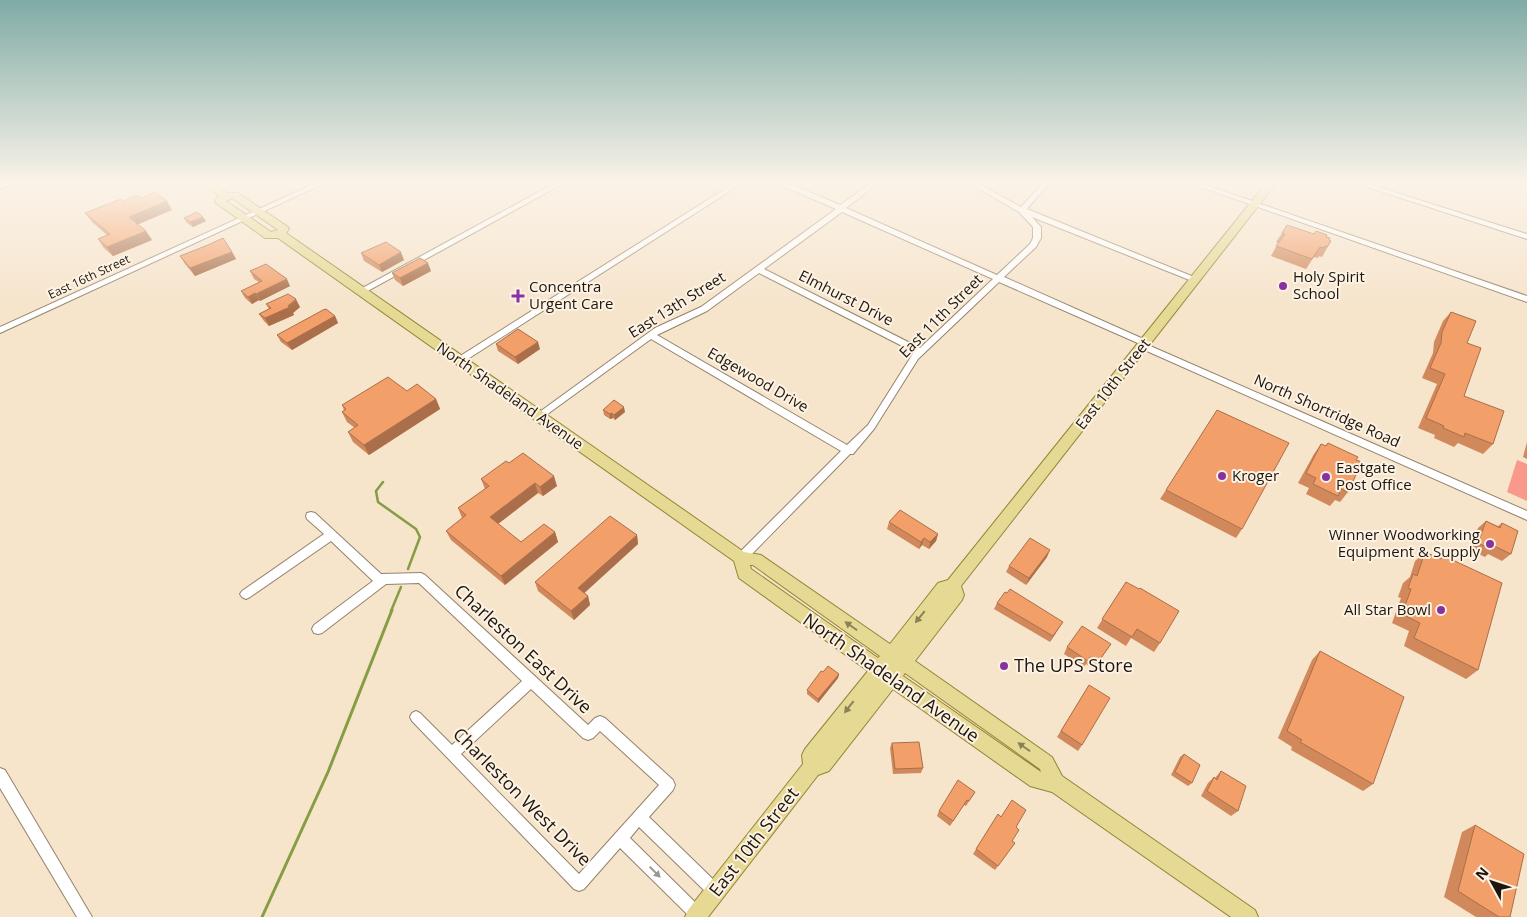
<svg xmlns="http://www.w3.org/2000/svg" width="1527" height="917" font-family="'Open Sans',sans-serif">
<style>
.green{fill:#f9998b}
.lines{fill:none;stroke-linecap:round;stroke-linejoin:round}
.stream-far1{stroke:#859e43;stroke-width:2.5}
.stream{stroke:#859e43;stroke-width:3}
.minor-casing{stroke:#93836d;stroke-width:2}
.major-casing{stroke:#948435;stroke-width:2}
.minor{fill:#fff;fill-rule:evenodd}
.major{fill:#e5d993;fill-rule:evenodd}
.wall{fill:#d1895b}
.shaded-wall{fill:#aa6f4a}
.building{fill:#f39f6a;stroke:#aa6f4a}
.oneway{fill:#8b8157}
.oneway2{fill:#999692}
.poi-dot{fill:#88329f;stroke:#fdf2e3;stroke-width:2}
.labels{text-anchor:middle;stroke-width:4;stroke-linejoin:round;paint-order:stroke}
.far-street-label{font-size:12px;fill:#1c160d;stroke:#fdf2e3}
.poi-label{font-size:15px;fill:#1c160d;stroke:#fdf2e3;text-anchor:start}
.street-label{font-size:15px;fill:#1c160d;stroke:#fdf2e3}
.near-street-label{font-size:18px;fill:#1c160d;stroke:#fdf2e3}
.near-poi-label{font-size:18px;fill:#1c160d;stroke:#fdf2e3;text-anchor:start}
</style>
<rect width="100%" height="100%" fill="#f6e4cb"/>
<path class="green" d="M1517,460L1527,464V501L1507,492Z"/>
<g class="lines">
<g class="stream-far1">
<path d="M383,482L376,491L378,502L416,529L420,537L408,569"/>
<path d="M391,611L401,587"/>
</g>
<path class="stream" d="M262,917L328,772L392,610"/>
<defs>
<g id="minor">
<path d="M8,182H18L0,189V185Z"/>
<path d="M318,182H327L0,333V327Z"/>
<path d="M557,182H566L364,293H358L357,291Z"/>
<path d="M736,182H744L463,362H457L456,360L457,358Z"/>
<path d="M778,182H786L840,205L873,182H880L846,208L997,275L1030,244L1033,238V227L1019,212L967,182H975L1021,207L1044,182H1050L1027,209L1199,279L1198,281H1192L1032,217L1041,227V238L1036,247L1004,277L1148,341V345L1527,511V520L1140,348V344L999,282L918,359L874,429L853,454H850L745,561L741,563L737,561L735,558L737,555L841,451L651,339L542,418L539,419L534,416L655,328L701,307L836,209L778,184ZM842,212L993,279L920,348L764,269ZM759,273L914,352L868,425L847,445L657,335L707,311Z"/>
<path d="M1187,182H1197L1527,296V302Z"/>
<path d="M1352,182H1362L1527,234V239Z"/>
<path d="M311,512L315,513L381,574L421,573L425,575L588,725L595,718L600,716L605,718L673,780L675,785L673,790L649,817L720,886L722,891L720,896L715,898L710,896L639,827L630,838L702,909L704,914L703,917H690L620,848L584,889L579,891L574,889L412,721L410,717L412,713L416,711L420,713L452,745L522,681L419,583L386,584L322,633L318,634L314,633L312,629L314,625L373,581L331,541L250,597L246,599L242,597L240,594L242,591L324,534L307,519L306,516L307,513ZM531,689L583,738L588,740L593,738L600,731L659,785L579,874L461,754Z"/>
<path d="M0,768L5,770L92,917H77L0,788Z"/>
</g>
<path id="major" d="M199,182H210L227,193H238L288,227L289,229L286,233L744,552L761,555L890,644L938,583L948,580L1267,182H1277L961,586L964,595L962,600L915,661L1052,757L1062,776L1255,910L1258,917H1231L1052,792L1030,786L893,689L829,771L818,775L708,917H685L688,910L803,764L802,755L805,749L868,671L739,578L734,561L278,238H265L216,203L215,201L219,196ZM232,198L278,230L271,232L226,201ZM750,565H753L880,656L878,658L751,569ZM905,673L1040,769L1041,772L903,676Z"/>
</defs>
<use href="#minor" class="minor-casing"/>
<use href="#major" class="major-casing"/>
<use href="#minor" class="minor"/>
<use href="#major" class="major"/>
</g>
<g class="wall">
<path d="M141,198L172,210L138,224L152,240L113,256L104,248L98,239L107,235L92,222L85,213Z"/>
<path d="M184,218L206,221L193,227L187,223Z"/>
<path d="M1282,233L1314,234L1326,237L1329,240L1331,241L1322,257L1319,256L1318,258L1314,257L1306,269L1271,256L1278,243L1276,242Z"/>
<path d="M232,252L236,259L195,276L185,264L180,256Z"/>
<path d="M361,253L404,260L382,272L364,261Z"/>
<path d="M250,271L290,286L260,301L259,300L252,304L245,298L241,291L259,282L254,279Z"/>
<path d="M431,271L403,286L395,280L392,273Z"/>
<path d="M266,304L300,307L293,313L294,315L269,326L264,321L259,314L269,309Z"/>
<path d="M1451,312L1467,343L1464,396L1493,444L1483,454L1458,443L1454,447L1434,438L1435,435L1418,428L1437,384L1422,378L1433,353L1434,342L1443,321Z"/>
<path d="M335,316L338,323L292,350L281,342L277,335Z"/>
<path d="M496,344L540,349L518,364L498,351Z"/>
<path d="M407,391L436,399L440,409L369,455L353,442L348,432L355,428L347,422L342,412L344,410L342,405Z"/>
<path d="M603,410L625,412L615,420L613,418L610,419L604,415Z"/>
<path d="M1527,442V459L1523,457Z"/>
<path d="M1328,443L1356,460L1348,492L1340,502L1335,500L1330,506L1306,494L1309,488L1298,483L1314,454L1321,444L1325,446Z"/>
<path d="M509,463L557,486L543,496L538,493L498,524L521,542L555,532L558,542L505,585L451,540L446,531L462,518L458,508L485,489L481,479Z"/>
<path d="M1166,490L1242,529L1236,538L1160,499Z"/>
<path d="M1486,521L1498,526L1502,523L1511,554L1502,561L1488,554L1485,557L1470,550L1478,528Z"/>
<path d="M889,522L938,534L936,541L929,549L922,545L919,549L887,529Z"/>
<path d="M637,535L638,544L584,593L588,596L590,605L574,620L538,591L535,582Z"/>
<path d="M1425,552L1438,558L1442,555L1478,670L1466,679L1404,646L1409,631L1392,623L1401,598L1398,597L1403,583L1410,577L1415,561Z"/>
<path d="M1047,557L1026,585L1006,572L1009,566Z"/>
<path d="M1126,582L1160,643L1154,652L1131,638L1126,646L1097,628Z"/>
<path d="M997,603L1063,622L1059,628L1050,642L994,609Z"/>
<path d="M1111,644L1094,669L1086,664L1084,667L1064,654L1067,647Z"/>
<path d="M1320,651L1373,784L1363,791L1291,750L1292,747L1278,738L1312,660Z"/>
<path d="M823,672L839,674L838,678L818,703L807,694V690Z"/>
<path d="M1089,685L1082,745L1078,751L1057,737Z"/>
<path d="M892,743L923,768L921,773L893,774L890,748Z"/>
<path d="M1184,754L1192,783L1188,786L1171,775L1180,757Z"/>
<path d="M1221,771L1238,811L1231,816L1201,796L1208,783L1214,777L1215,778Z"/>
<path d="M975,792L966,806L964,805L950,826L937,816L939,811Z"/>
<path d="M998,814L1016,827L1012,841L1015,843L995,870L973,854Z"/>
<path d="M1475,825L1510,917H1476L1444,897L1462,832Z"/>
</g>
<g class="shaded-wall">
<path d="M167,201L172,210L134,226L129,217Z"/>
<path d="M203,217L206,221L193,227L190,222Z"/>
<path d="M146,231L152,240L113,256L107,247Z"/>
<path d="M232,252L236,259L195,276L190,268Z"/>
<path d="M401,252L404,260L382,272L379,265Z"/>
<path d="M428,263L431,271L403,286L400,278Z"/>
<path d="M287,279L290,286L260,301L256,294Z"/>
<path d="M255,293L259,300L252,304L248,297Z"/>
<path d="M296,299L300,307L293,313L294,315L269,326L265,318L288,306Z"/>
<path d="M335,316L338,323L292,350L287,343Z"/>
<path d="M538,342L540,349L518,364L515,357Z"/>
<path d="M436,399L440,409L369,455L364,445Z"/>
<path d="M624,407L625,412L615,420L614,415Z"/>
<path d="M612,413L613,418L610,419V414Z"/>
<path d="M554,476L557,486L543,496L540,487Z"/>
<path d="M535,483L538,493L494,527L490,517Z"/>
<path d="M555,532L558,542L505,585L501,576Z"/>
<path d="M938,534L936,541L929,549L930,542Z"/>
<path d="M637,535L638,544L580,597L578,588Z"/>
<path d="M924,538L922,545L919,549L921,542Z"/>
<path d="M1050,550L1047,557L1026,585L1029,578Z"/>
<path d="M588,596L590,605L574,620L571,611Z"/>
<path d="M1063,622L1059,628L1050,642L1053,636Z"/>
<path d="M839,674L838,678L818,703V699Z"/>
</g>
<g class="building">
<path d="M155,192L167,201L129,217L146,231L107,247L98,239L110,234L85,213L121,199L124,201L137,195L141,198Z"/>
<path d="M197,212L203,217L190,222L184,218Z"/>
<path d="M1287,225L1314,234L1316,231L1327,235L1326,237L1330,238L1329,240L1331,241L1327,247L1325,246L1323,248L1320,247L1312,259L1276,246L1285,234L1282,233Z"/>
<path d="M223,238L232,252L190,268L180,256L208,245Z"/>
<path d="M386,242L401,252L379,265L361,253Z"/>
<path d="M420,258L428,263L400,278L392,273Z"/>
<path d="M266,264L287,279L256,294L255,293L248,297L241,291L262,281L250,271Z"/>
<path d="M288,294L296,299L288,306L290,307L265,318L259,314L271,308L266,304Z"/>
<path d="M326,309L335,316L287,343L277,335L323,310Z"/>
<path d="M1451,312L1476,321L1467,343L1481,348L1464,396L1504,411L1493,444L1465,433L1464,437L1443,428L1444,426L1426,418L1445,374L1430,368L1441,343L1442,332Z"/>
<path d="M518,329L538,342L515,357L496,344Z"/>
<path d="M388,377L407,391L417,384L436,399L364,445L348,432L358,425L342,412L346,409L342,405Z"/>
<path d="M614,400L624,407L614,415L612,413L610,414L603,410Z"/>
<path d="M1217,410L1289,443L1242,529L1166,490Z"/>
<path d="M1328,443L1358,457L1356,460L1362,462L1348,492L1341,489L1338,496L1313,484L1316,478L1306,473L1321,444L1326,446Z"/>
<path d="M523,453L554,476L540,487L535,483L490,517L521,542L544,524L555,532L501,576L446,531L466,515L458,508L489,486L481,479L506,461L509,463Z"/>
<path d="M900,510L938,534L930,542L924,538L921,542L889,522Z"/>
<path d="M610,516L637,535L578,588L588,596L571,611L535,582Z"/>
<path d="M1486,521L1500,528L1502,523L1518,531L1511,554L1494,546L1493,550L1478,543Z"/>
<path d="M1030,538L1050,550L1029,578L1009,566Z"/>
<path d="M1425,552L1441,559L1442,555L1502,583L1478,670L1414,638L1420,623L1402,614L1411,589L1408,588L1413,574L1417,576Z"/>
<path d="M1126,582L1139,589L1140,588L1179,611L1160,643L1137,629L1132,637L1102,619Z"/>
<path d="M1010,589L1063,622L1053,636L997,603L1005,592L1007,593Z"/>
<path d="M1082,626L1111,644L1098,662L1090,657L1088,661L1067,647Z"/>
<path d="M1320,651L1404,697L1373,784L1300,742L1302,740L1287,731Z"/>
<path d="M828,666L839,674L818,699L807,690L821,671L823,672Z"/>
<path d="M1089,685L1110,698L1082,745L1061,731Z"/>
<path d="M919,742L923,768L895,769L892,743Z"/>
<path d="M1184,754L1200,765L1192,783L1175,772Z"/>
<path d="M1221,771L1246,786L1238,811L1207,791L1214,777L1217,780Z"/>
<path d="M958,780L975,792L969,801L967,800L953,821L939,811Z"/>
<path d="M1012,800L1026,810L1016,827L1019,830L1012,841L1015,843L998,866L976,849L998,814L1001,817Z"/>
<path d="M1475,825L1524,854L1510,917H1499L1458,891Z"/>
</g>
<defs><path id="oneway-solid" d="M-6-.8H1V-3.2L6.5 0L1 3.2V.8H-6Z" transform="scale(1.25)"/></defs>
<g class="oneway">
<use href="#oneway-solid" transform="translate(920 617) rotate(129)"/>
<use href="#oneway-solid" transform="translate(851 626) rotate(-145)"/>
<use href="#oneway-solid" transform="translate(849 707) rotate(128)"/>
<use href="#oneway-solid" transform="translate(1024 747) rotate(-145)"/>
</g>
<use class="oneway2" href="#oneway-solid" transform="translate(655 872) rotate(45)"/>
<linearGradient id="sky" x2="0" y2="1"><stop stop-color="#80aba6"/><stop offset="0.59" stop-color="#fbf3e8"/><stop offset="1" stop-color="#fbf3e8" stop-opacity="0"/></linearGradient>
<rect width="1527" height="310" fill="url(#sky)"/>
<g class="poi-dot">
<circle cx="1283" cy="286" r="5"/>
<path d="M515.5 288.5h5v5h5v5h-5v5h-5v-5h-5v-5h5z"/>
<circle cx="1222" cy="476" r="5"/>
<circle cx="1326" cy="477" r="5"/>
<circle cx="1490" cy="544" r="5"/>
<circle cx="1441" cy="610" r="5"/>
<circle cx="1004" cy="666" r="5"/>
</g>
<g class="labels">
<g class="far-street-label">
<text transform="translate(89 277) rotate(-25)" y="4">East 16th Street</text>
</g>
<g class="poi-label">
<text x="1293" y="282">Holy Spirit<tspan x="1293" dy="17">School</tspan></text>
<text x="529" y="292">Concentra<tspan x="529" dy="17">Urgent Care</tspan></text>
<text x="1336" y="473">Eastgate<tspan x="1336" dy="17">Post Office</tspan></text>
<text x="1232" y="481">Kroger</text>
<text x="1480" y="540" text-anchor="end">Winner Woodworking<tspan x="1480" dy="17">Equipment &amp; Supply</tspan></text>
<text x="1431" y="615" text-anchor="end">All Star Bowl</text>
</g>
<g class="street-label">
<text transform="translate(846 298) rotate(27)" y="5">Elmhurst Drive</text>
<text transform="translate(677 305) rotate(-32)" y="5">East 13th Street</text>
<text transform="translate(941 316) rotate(-45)" y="5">East 11th Street</text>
<text transform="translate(758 380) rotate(30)" y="5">Edgewood Drive</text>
<text transform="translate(1113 384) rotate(-52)" y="5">East 10th Street</text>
<text transform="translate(510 396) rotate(35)" y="5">North Shadeland Avenue</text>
<text transform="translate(1327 411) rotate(24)" y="5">North Shortridge Road</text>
</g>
<g class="near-street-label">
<text transform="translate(523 649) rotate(43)" y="6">Charleston East Drive</text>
<text transform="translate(891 678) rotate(35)" y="6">North Shadeland Avenue</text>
<text transform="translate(522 797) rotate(45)" y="6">Charleston West Drive</text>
<text transform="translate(754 842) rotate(-52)" y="6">East 10th Street</text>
</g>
<g class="near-poi-label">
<text x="1014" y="672">The UPS Store</text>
</g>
</g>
<g transform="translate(1492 882) rotate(310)" stroke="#fdf2e3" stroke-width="4" paint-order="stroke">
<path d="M0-4L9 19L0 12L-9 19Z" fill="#1c160d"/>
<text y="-8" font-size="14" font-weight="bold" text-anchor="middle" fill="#1c160d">N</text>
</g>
</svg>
